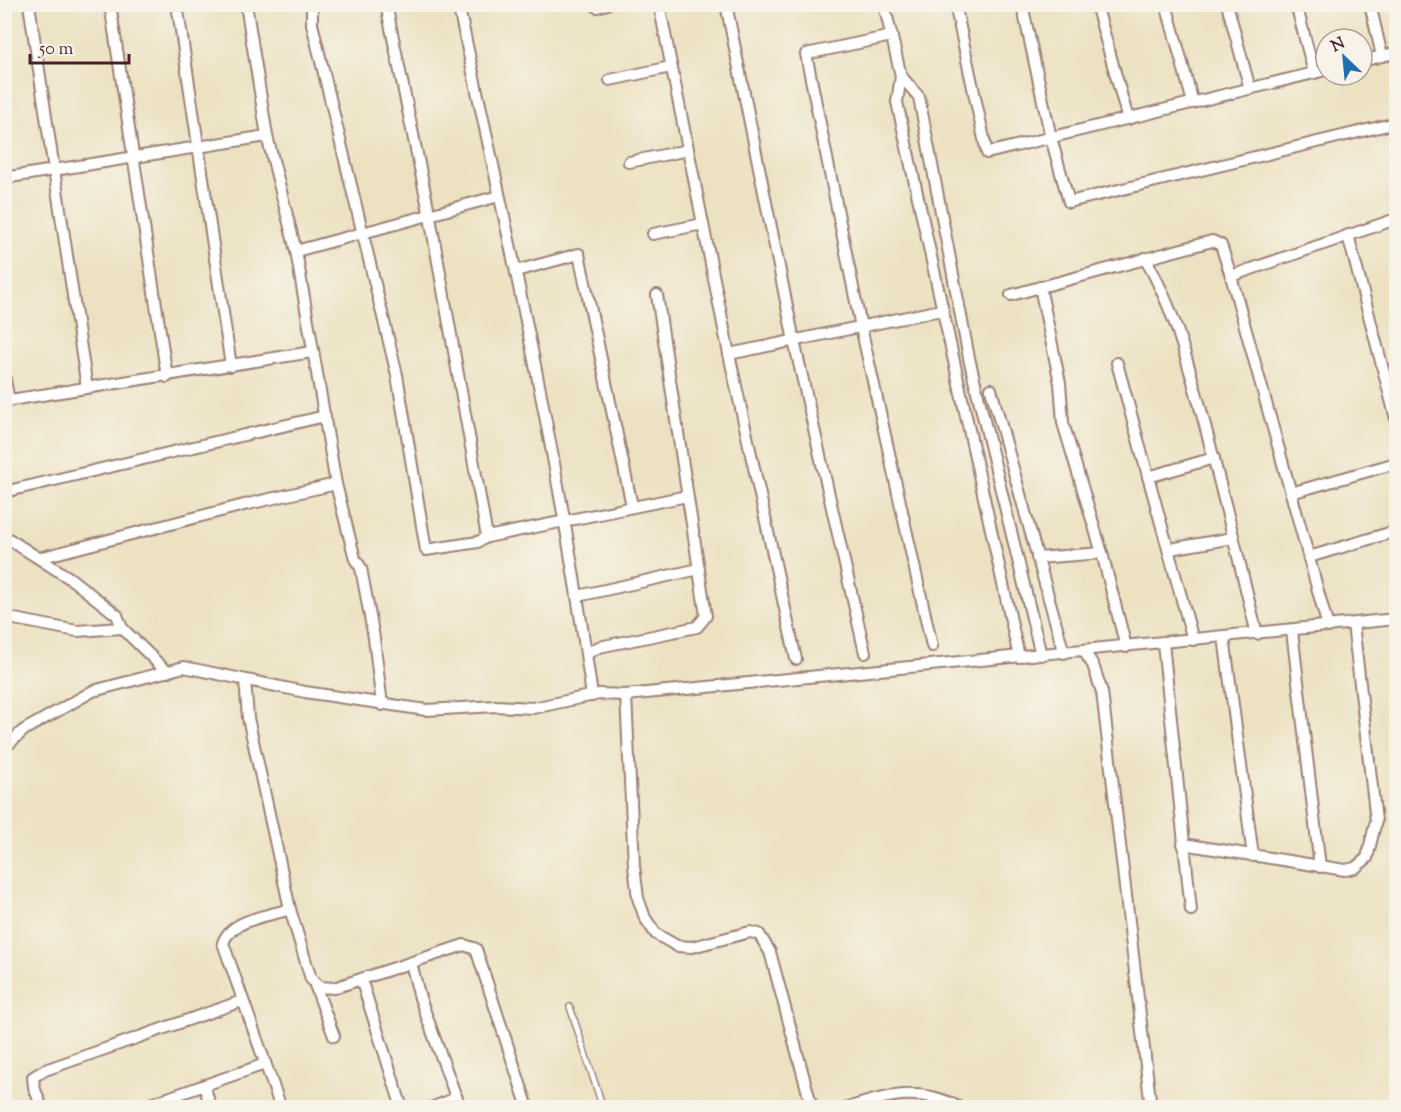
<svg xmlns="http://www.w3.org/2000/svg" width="1401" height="1112" font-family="'Sorts Mill Goudy',serif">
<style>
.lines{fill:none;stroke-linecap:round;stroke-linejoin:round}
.service-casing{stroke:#9b8076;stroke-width:8}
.minor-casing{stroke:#9b8076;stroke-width:14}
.service{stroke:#fff;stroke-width:5}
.minor{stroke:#fff;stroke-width:10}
</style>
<rect width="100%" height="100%" fill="#f7f3e8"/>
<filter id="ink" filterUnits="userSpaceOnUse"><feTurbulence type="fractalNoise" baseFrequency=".0167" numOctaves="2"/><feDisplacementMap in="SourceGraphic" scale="12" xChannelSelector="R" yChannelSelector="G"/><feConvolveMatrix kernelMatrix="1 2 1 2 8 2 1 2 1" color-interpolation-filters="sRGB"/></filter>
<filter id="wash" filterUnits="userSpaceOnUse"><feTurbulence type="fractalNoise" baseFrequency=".008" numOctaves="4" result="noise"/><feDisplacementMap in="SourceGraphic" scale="24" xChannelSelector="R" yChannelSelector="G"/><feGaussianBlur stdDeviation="1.35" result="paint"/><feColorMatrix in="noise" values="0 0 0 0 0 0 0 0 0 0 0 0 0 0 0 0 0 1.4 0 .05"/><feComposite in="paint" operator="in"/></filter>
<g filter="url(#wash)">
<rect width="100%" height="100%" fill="#ece2c2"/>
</g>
<g filter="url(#ink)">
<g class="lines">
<defs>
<path id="service" d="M570,1007L603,1108"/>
<g id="minor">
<path d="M29,4L87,388"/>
<path d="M110,4L167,377"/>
<path d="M177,4L231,366"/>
<path d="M246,4L267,136L296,251L336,484L355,559L361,568L374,638L382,705"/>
<path d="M312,4V24L397,375L426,550L478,542L487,537L687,496"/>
<path d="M386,4L430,217L487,537"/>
<path d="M458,4C508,234 560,463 592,696"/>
<path d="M659,4L729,354L796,659"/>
<path d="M726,4L794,341L865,653"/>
<path d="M884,4L901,76L897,102L1019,657"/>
<path d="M955,4L987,153L1326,70"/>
<path d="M1022,4L1051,138L1069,202L1396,123"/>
<path d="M1096,4L1128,119"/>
<path d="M1166,4L1193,103"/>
<path d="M1227,4L1250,89"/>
<path d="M1296,4L1314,73"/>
<path d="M1370,4L1382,56"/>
<path d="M597,7L607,4"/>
<path d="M892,36L806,54L861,327L932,646"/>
<path d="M1362,61L1394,53L1396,60"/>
<path d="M901,76L919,97L969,358L1041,655"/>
<path d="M610,80L671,67"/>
<path d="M629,162L688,150"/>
<path d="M4,178L267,136"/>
<path d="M653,234L703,224"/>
<path d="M1348,235L1396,419"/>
<path d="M296,251L499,196"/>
<path d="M1145,258C1173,307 1184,350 1199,403C1220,480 1238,557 1257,634"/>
<path d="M516,271L579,254L632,506"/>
<path d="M1040,287L1060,383L1063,423L1102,553L1126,647"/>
<path d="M1011,295L1212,241L1221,245L1231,276"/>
<path d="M729,354L941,310"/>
<path d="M1117,363L1193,640"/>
<path d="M4,375L9,401"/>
<path d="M991,389L1064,653"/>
<path d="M4,401L312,352"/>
<path d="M1148,477L1214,458"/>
<path d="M4,492L325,416"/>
<path d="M1291,493L1396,463"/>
<path d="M4,536L71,579L117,615L122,628L167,672"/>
<path d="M1170,549L1233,538"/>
<path d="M1309,557L1396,531"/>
<path d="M39,558L248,504L336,484"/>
<path d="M1037,558L1102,553"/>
<path d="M578,596L699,569"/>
<path d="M4,617L77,631L122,628"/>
<path d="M1328,627L1231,276L1396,219"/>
<path d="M1292,631L1320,867"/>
<path d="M1224,637L1253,856"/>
<path d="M1163,643L1191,910"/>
<path d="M1084,651L1093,665L1102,692L1151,1108"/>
<path d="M586,654L599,647L697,627L706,616L657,295"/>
<path d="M245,680L248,718L290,909L311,979L319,987L334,988L464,945L476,949L528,1108"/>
<path d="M626,695L634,866L638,898L645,918L656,934L677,946L692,947L750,932L759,934L770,952L812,1108"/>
<path d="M4,748L24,730L93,691L184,667L305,692L426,710L496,706L533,708L599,694L626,695L1396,619"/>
<path d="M1183,844L1345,870L1355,868L1367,858L1376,821L1353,624"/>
<path d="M411,963L420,998L460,1108"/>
<path d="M361,979L402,1108"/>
<path d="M315,985L334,1036"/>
<path d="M204,1085L211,1108"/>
<path d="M42,1108L34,1087L33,1077L45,1070L242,1001"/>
<path d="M139,1108L265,1064"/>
<path d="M281,1108L223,943C231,919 269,916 290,909"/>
<path d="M431,1108L457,1098"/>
<path d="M847,1108C887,1095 922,1086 960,1108"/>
</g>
</defs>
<use href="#service" class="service-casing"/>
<use href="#minor" class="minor-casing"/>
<use href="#service" class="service"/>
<use href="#minor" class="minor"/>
</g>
</g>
<rect width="1401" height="1112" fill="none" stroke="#f7f3e8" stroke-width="24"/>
<g transform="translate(1344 57) rotate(334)"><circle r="28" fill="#f7f3e8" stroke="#b29e9c" stroke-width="1.5"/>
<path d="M0-4.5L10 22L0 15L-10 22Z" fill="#1f6fb2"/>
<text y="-9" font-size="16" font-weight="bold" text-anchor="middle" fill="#4a1f2b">N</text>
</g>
<path d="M30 54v9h99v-9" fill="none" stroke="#4a1f2b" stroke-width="3"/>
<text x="39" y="54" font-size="18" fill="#4a1f2b" stroke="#f7f3e8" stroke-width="4.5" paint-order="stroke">50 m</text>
</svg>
